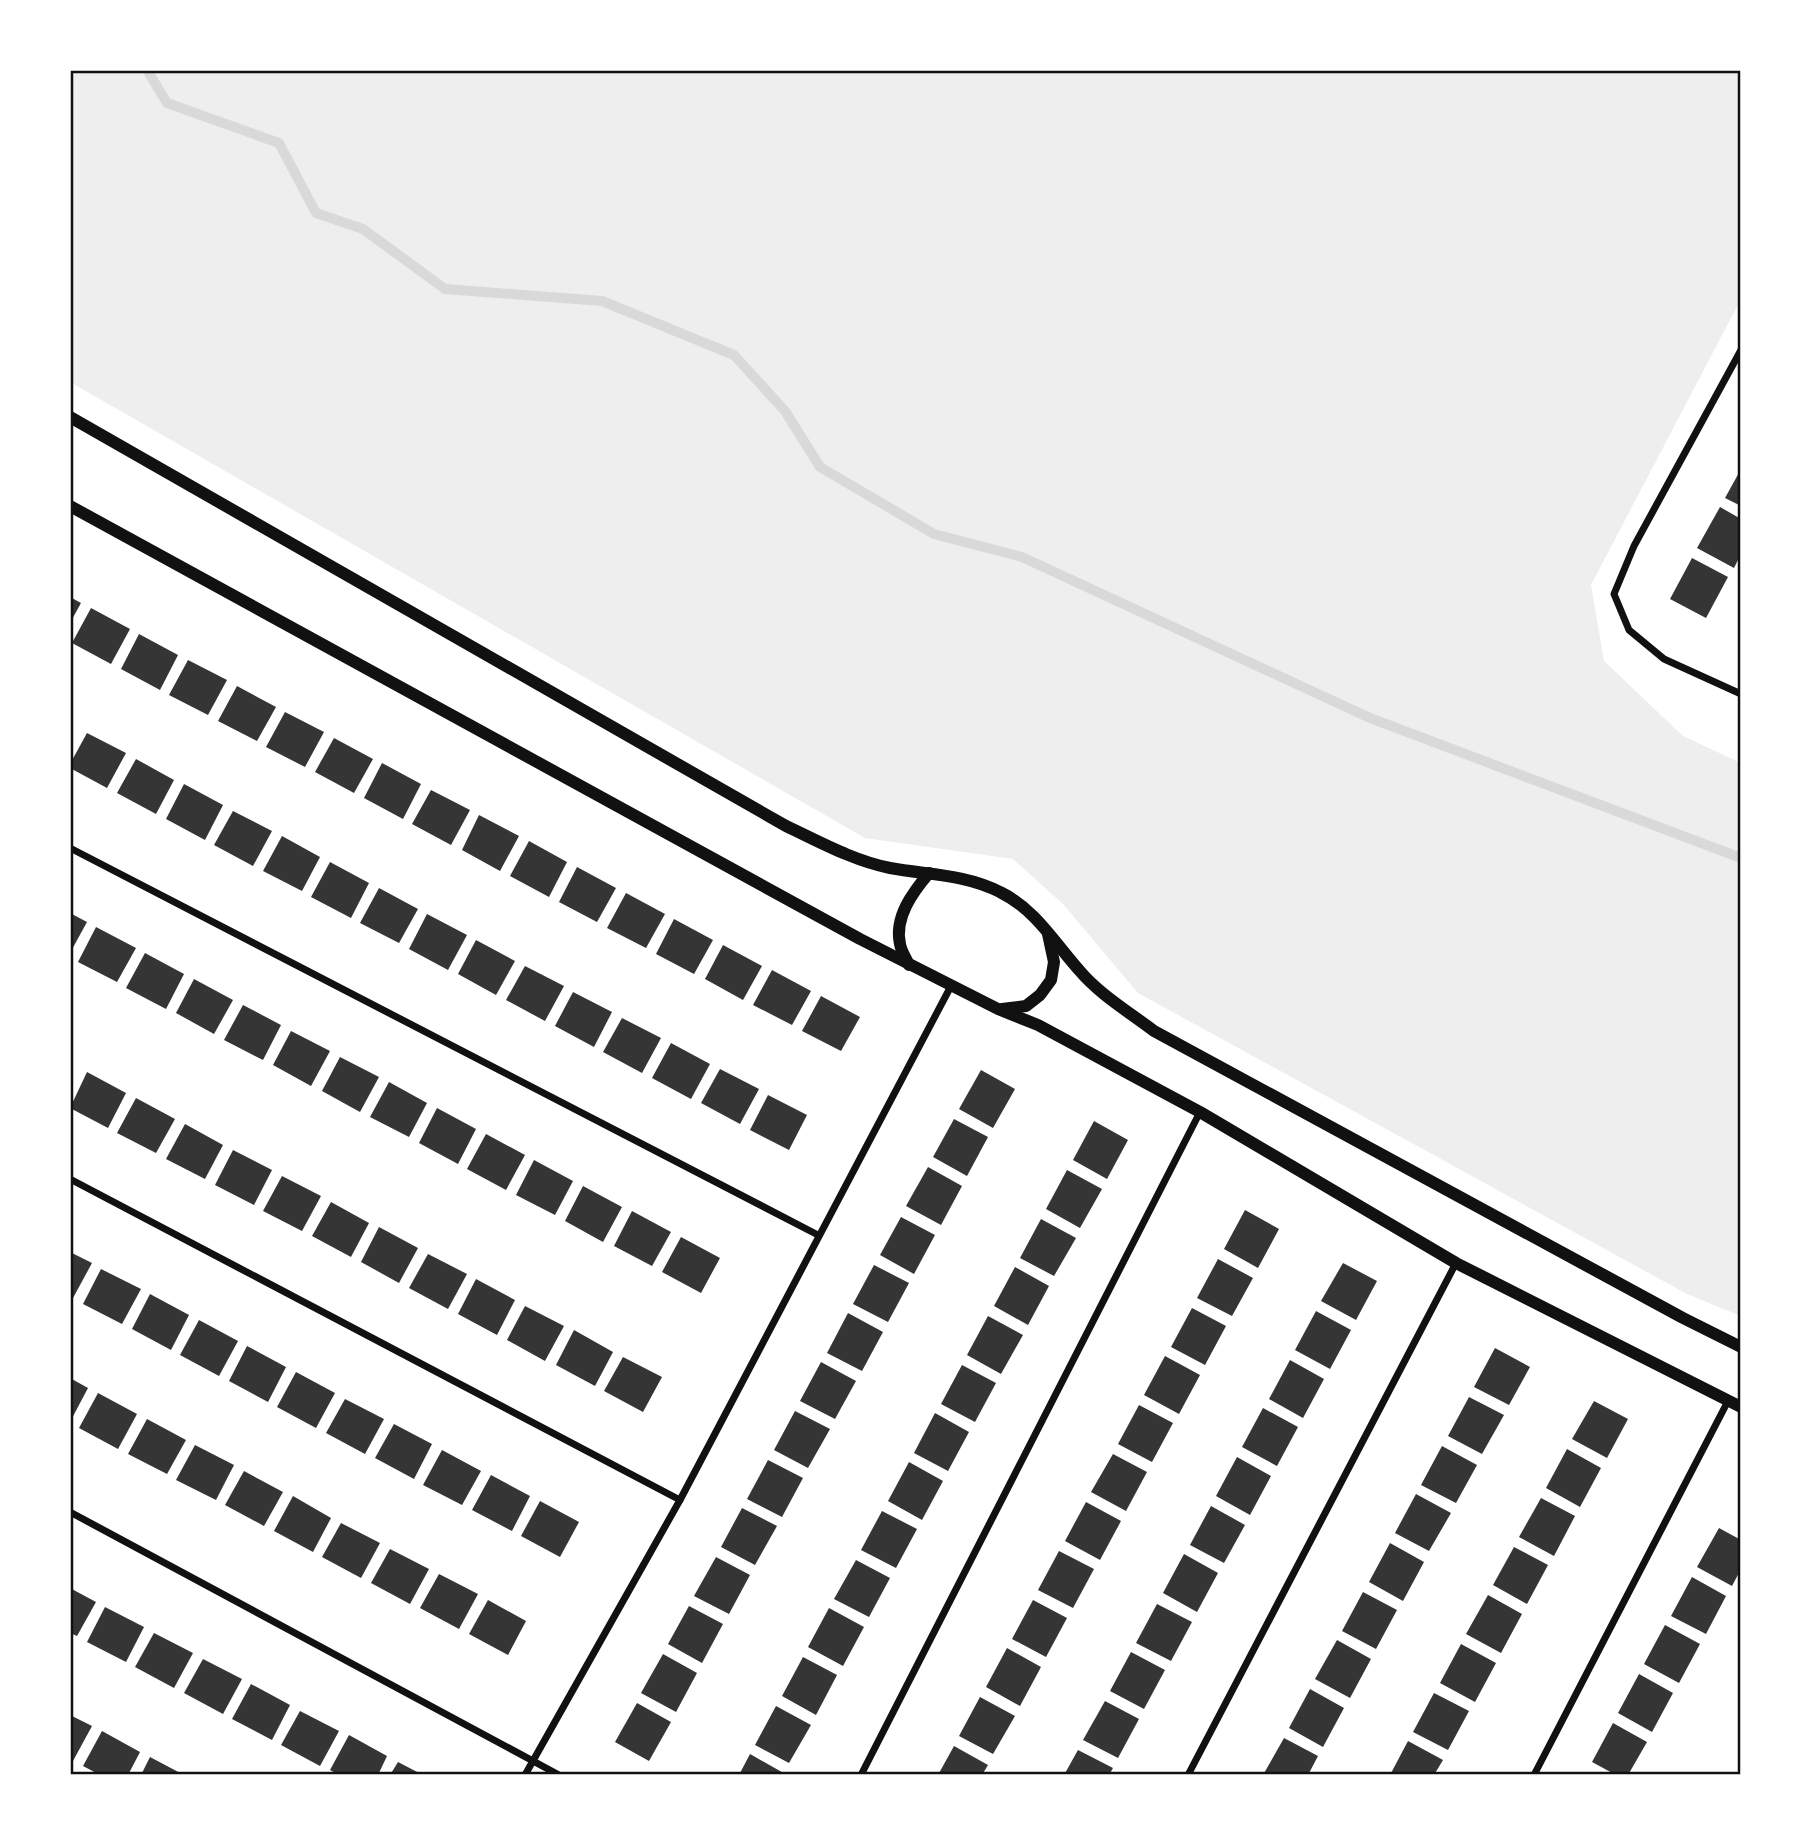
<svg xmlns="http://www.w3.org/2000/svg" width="1811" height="1845" font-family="Barlow,sans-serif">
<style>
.green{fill:#eee}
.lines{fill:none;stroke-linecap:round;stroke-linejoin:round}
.stream{stroke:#d9d9d9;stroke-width:10}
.building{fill:#353535}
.minor{stroke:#111;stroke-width:7}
.tertiary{stroke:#111;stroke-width:12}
.neatline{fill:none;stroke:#111;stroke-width:2.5}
</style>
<rect width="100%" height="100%" fill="#fff"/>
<path class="green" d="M70,70H1741V299L1591,585L1604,661L1683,736L1741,763V1316L1687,1294L1138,993L1063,904L1013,859L865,838L70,382Z"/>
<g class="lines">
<path class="stream" d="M147,70L167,103L279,143L316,213L363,229L445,289L602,301L734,355L785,411L820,467L934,534L1022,557L1370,718L1741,858"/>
</g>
<g class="building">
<path d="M1741,469V506L1725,498Z"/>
<path d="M1720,507L1741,519V554L1734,568L1697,548Z"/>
<path d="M1692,558L1728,577L1706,618L1670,599Z"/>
<path d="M70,597L81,603L70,623Z"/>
<path d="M91,608L130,629L111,664L72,643Z"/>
<path d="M139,634L178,655L160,690L121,669Z"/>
<path d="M188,660L227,680L208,715L169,695Z"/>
<path d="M237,686L276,707L257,741L218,721Z"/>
<path d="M285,712L324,732L305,767L266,747Z"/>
<path d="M87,733L126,753L107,788L70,768V764Z"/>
<path d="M334,738L373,759L354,793L315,772Z"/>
<path d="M136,759L174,780L156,814L117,793Z"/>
<path d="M382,763L421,784L403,819L364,798Z"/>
<path d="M184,784L223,805L205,840L166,819Z"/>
<path d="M431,790L470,810L451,845L412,824Z"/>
<path d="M233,811L272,831L253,866L214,845Z"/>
<path d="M479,815L519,836L500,871L462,850Z"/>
<path d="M282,836L320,857L302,891L263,871Z"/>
<path d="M529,841L567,862L549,897L510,876Z"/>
<path d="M330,862L369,883L351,918L311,897Z"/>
<path d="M577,867L616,888L597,922L559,902Z"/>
<path d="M379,888L418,909L399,943L360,923Z"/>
<path d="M626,893L665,914L646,948L607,928Z"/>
<path d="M70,913L87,922L70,953Z"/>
<path d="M427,914L467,935L448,970L409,949Z"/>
<path d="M674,919L713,940L694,974L656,954Z"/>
<path d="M96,927L136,948L117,982L78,962Z"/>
<path d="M476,940L515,961L496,995L458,974Z"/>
<path d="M723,945L762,966L743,1000L705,979Z"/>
<path d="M145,953L184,974L166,1009L126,988Z"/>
<path d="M525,966L564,986L545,1021L506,1000Z"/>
<path d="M772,970L811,991L792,1025L753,1005Z"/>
<path d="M194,979L233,1000L214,1034L176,1013Z"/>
<path d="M573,992L612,1012L594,1047L555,1026Z"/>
<path d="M821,996L860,1017L841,1051L802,1031Z"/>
<path d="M243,1005L281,1025L263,1060L224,1040Z"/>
<path d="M622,1018L661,1038L642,1073L603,1052Z"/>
<path d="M291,1031L330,1051L311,1086L273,1065Z"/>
<path d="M671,1043L710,1064L691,1099L652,1078Z"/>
<path d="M340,1057L379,1077L360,1112L322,1091Z"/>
<path d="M720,1069L759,1089L740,1124L701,1103Z"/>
<path d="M981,1070L1015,1089L993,1128L959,1109Z"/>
<path d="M87,1072L126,1093L108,1128L70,1108Z"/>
<path d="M389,1082L427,1103L409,1137L370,1117Z"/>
<path d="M768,1095L807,1115L789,1150L750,1130Z"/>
<path d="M136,1098L175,1119L156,1153L117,1133Z"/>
<path d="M437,1108L476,1129L458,1164L419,1143Z"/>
<path d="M954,1119L988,1137L967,1176L933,1157Z"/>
<path d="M1094,1121L1128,1140L1107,1179L1073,1160Z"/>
<path d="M185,1124L223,1145L205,1179L166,1159Z"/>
<path d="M486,1134L525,1155L506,1190L467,1169Z"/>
<path d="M233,1150L272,1170L254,1205L215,1185Z"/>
<path d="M534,1160L573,1181L555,1215L516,1195Z"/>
<path d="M928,1167L962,1186L941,1225L906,1206Z"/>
<path d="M1067,1170L1102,1189L1080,1228L1046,1209Z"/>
<path d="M282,1176L321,1196L302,1231L263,1211Z"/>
<path d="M583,1186L622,1207L603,1242L565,1221Z"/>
<path d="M331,1202L369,1223L351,1257L312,1236Z"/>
<path d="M1245,1210L1279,1229L1258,1268L1224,1249Z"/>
<path d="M632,1211L671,1232L652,1266L614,1246Z"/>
<path d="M901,1217L935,1235L914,1274L880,1255Z"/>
<path d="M1041,1219L1076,1238L1054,1276L1020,1258Z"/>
<path d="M379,1227L418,1248L399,1283L361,1262Z"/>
<path d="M681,1237L720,1258L701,1293L662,1272Z"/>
<path d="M70,1252L92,1263L73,1298L70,1296Z"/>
<path d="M428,1254L467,1274L448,1309L409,1288Z"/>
<path d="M1218,1259L1253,1278L1232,1316L1197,1298Z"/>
<path d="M1343,1263L1377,1281L1356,1320L1321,1301Z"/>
<path d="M874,1265L909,1283L888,1322L853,1304Z"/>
<path d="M1015,1267L1049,1286L1028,1325L994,1306Z"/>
<path d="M101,1269L141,1289L122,1324L83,1304Z"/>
<path d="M476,1279L515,1300L497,1335L458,1314Z"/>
<path d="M150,1294L189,1315L171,1350L132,1329Z"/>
<path d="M525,1306L564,1326L545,1361L507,1340Z"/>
<path d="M1192,1308L1226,1326L1205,1365L1171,1347Z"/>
<path d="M1316,1311L1351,1330L1330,1369L1295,1350Z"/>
<path d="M848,1313L883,1332L862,1371L827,1353Z"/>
<path d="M988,1316L1023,1335L1001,1374L967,1355Z"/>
<path d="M199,1320L238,1341L219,1376L180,1355Z"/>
<path d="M574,1330L613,1352L595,1386L556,1365Z"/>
<path d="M247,1346L286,1367L268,1402L229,1381Z"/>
<path d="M1495,1348L1530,1367L1509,1405L1474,1387Z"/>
<path d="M1165,1356L1200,1375L1179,1414L1144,1395Z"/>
<path d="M623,1357L662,1377L643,1412L604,1391Z"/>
<path d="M1290,1360L1324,1379L1303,1418L1269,1399Z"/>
<path d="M821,1362L856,1381L835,1419L800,1401Z"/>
<path d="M962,1365L996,1383L975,1422L941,1404Z"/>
<path d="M296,1372L335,1393L316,1428L277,1407Z"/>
<path d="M70,1378L88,1388L70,1422Z"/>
<path d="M98,1393L137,1414L118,1449L79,1428Z"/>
<path d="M1469,1397L1504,1415L1482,1454L1448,1436Z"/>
<path d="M345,1399L384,1419L365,1454L326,1433Z"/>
<path d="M1594,1401L1628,1419L1607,1458L1572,1439Z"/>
<path d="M1139,1405L1173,1423L1152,1462L1118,1444Z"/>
<path d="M1263,1408L1298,1427L1277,1466L1242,1447Z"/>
<path d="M795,1411L830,1429L808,1468L774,1450Z"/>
<path d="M935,1413L969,1432L948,1471L914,1453Z"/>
<path d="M147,1419L186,1440L167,1474L128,1454Z"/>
<path d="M394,1424L432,1444L414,1479L375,1458Z"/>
<path d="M195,1445L234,1465L216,1500L176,1480Z"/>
<path d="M1442,1446L1477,1465L1456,1503L1421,1485Z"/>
<path d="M1567,1449L1601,1468L1580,1507L1546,1488Z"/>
<path d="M442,1450L481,1471L462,1505L423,1485Z"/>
<path d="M1113,1454L1147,1472L1126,1511L1091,1492Z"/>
<path d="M1237,1457L1271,1476L1250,1515L1216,1496Z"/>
<path d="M768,1460L803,1478L782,1517L747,1499Z"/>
<path d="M909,1462L943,1481L922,1520L888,1501Z"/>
<path d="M244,1471L283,1492L264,1526L225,1505Z"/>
<path d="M491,1475L530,1496L512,1531L472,1510Z"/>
<path d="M1416,1494L1451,1513L1429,1551L1395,1533Z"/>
<path d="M293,1496L331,1518L313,1552L274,1531Z"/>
<path d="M1541,1498L1575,1516L1554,1556L1519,1537Z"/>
<path d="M540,1501L579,1522L560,1557L521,1536Z"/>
<path d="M1086,1502L1121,1521L1100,1560L1065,1541Z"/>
<path d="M1211,1506L1245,1525L1224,1563L1190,1545Z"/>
<path d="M742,1508L777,1526L755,1565L721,1547Z"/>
<path d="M882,1511L917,1529L896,1568L861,1550Z"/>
<path d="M341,1523L380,1543L361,1578L322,1557Z"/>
<path d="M1719,1528L1741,1540V1569L1732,1586L1697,1567Z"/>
<path d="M1390,1543L1424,1562L1403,1601L1369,1582Z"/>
<path d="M1514,1547L1548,1565L1527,1604L1493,1585Z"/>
<path d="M390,1549L429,1569L410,1604L371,1583Z"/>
<path d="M1059,1551L1094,1569L1073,1608L1038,1590Z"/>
<path d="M1184,1554L1218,1573L1197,1612L1163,1593Z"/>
<path d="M716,1557L750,1575L729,1614L694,1596Z"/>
<path d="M856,1560L890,1578L869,1617L834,1599Z"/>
<path d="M439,1574L478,1594L459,1629L420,1608Z"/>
<path d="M1692,1577L1726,1596L1706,1634L1671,1616Z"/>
<path d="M70,1588L96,1602L77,1636L70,1633Z"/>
<path d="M1363,1592L1397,1610L1376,1649L1342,1631Z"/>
<path d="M1488,1595L1522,1614L1501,1653L1466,1634Z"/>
<path d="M488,1600L526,1621L508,1655L469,1634Z"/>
<path d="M1033,1600L1067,1618L1046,1657L1012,1639Z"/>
<path d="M1157,1604L1192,1622L1171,1661L1136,1643Z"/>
<path d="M689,1606L723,1624L702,1663L668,1644Z"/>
<path d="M105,1607L144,1627L126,1662L87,1642Z"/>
<path d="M829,1608L864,1627L843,1666L808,1647Z"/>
<path d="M1665,1625L1700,1644L1679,1683L1644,1664Z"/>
<path d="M154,1633L193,1653L174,1688L135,1667Z"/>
<path d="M1337,1640L1371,1659L1350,1698L1315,1679Z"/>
<path d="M1461,1644L1496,1663L1475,1702L1440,1683Z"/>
<path d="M1007,1648L1041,1667L1020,1706L986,1687Z"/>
<path d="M1131,1652L1165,1670L1144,1709L1110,1691Z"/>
<path d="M663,1654L697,1673L676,1712L641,1693Z"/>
<path d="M803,1657L837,1675L816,1715L782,1696Z"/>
<path d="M203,1659L242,1679L223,1714L184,1693Z"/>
<path d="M1639,1674L1673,1693L1652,1732L1618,1713Z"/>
<path d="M251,1684L290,1705L272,1740L232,1719Z"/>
<path d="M1310,1689L1344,1708L1323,1747L1289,1728Z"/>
<path d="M1434,1693L1469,1711L1448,1750L1413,1732Z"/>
<path d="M980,1697L1015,1716L993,1754L959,1736Z"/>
<path d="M1105,1701L1139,1719L1118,1758L1083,1740Z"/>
<path d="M637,1703L671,1722L649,1761L615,1742Z"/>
<path d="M776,1706L811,1725L789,1763L755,1745Z"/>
<path d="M300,1711L339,1731L320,1766L281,1745Z"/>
<path d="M70,1715L92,1726L73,1761L70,1759Z"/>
<path d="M1613,1723L1647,1742L1628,1775H1616L1592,1762Z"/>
<path d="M102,1731L140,1752L128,1775H100L83,1766Z"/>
<path d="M349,1735L387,1756L378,1775H339L330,1770Z"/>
<path d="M1284,1738L1318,1756L1308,1775H1263Z"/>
<path d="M1408,1741L1443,1760L1434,1775H1390Z"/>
<path d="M954,1746L988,1765L982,1775H938Z"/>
<path d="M1078,1750L1113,1768L1109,1775H1064Z"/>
<path d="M750,1754L787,1775H739Z"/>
<path d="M150,1757L184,1775H141Z"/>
<path d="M398,1762L423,1775H390Z"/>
</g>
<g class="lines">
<g class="minor">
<path d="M1741,350L1634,546L1614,594L1629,630L1664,659L1741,694"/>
<path d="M70,848L818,1235"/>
<path d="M70,1179L680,1500"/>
<path d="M70,1512L559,1775"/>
<path d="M525,1775L680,1500L951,986"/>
<path d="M861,1775L1200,1112"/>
<path d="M1188,1775L1456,1263"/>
<path d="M1534,1775L1728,1401"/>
</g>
<g class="tertiary">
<path d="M70,417L786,826C820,842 854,861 890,868C928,875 965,874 1000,892C1035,909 1054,942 1079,970C1099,994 1129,1012 1154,1031L1683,1318L1741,1347"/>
<path d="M70,506L860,939L998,1009L1038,1025L1200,1112L1456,1263L1741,1407"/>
<path d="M909,965C906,958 901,951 900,944C894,917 913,892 929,873"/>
<path d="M1002,1009L1026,1006L1040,995L1051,980L1054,962L1048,934"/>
</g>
</g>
<rect width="1811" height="1845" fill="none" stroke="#ffffff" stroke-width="144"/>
<rect x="72" y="72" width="1667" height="1701" class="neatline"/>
</svg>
